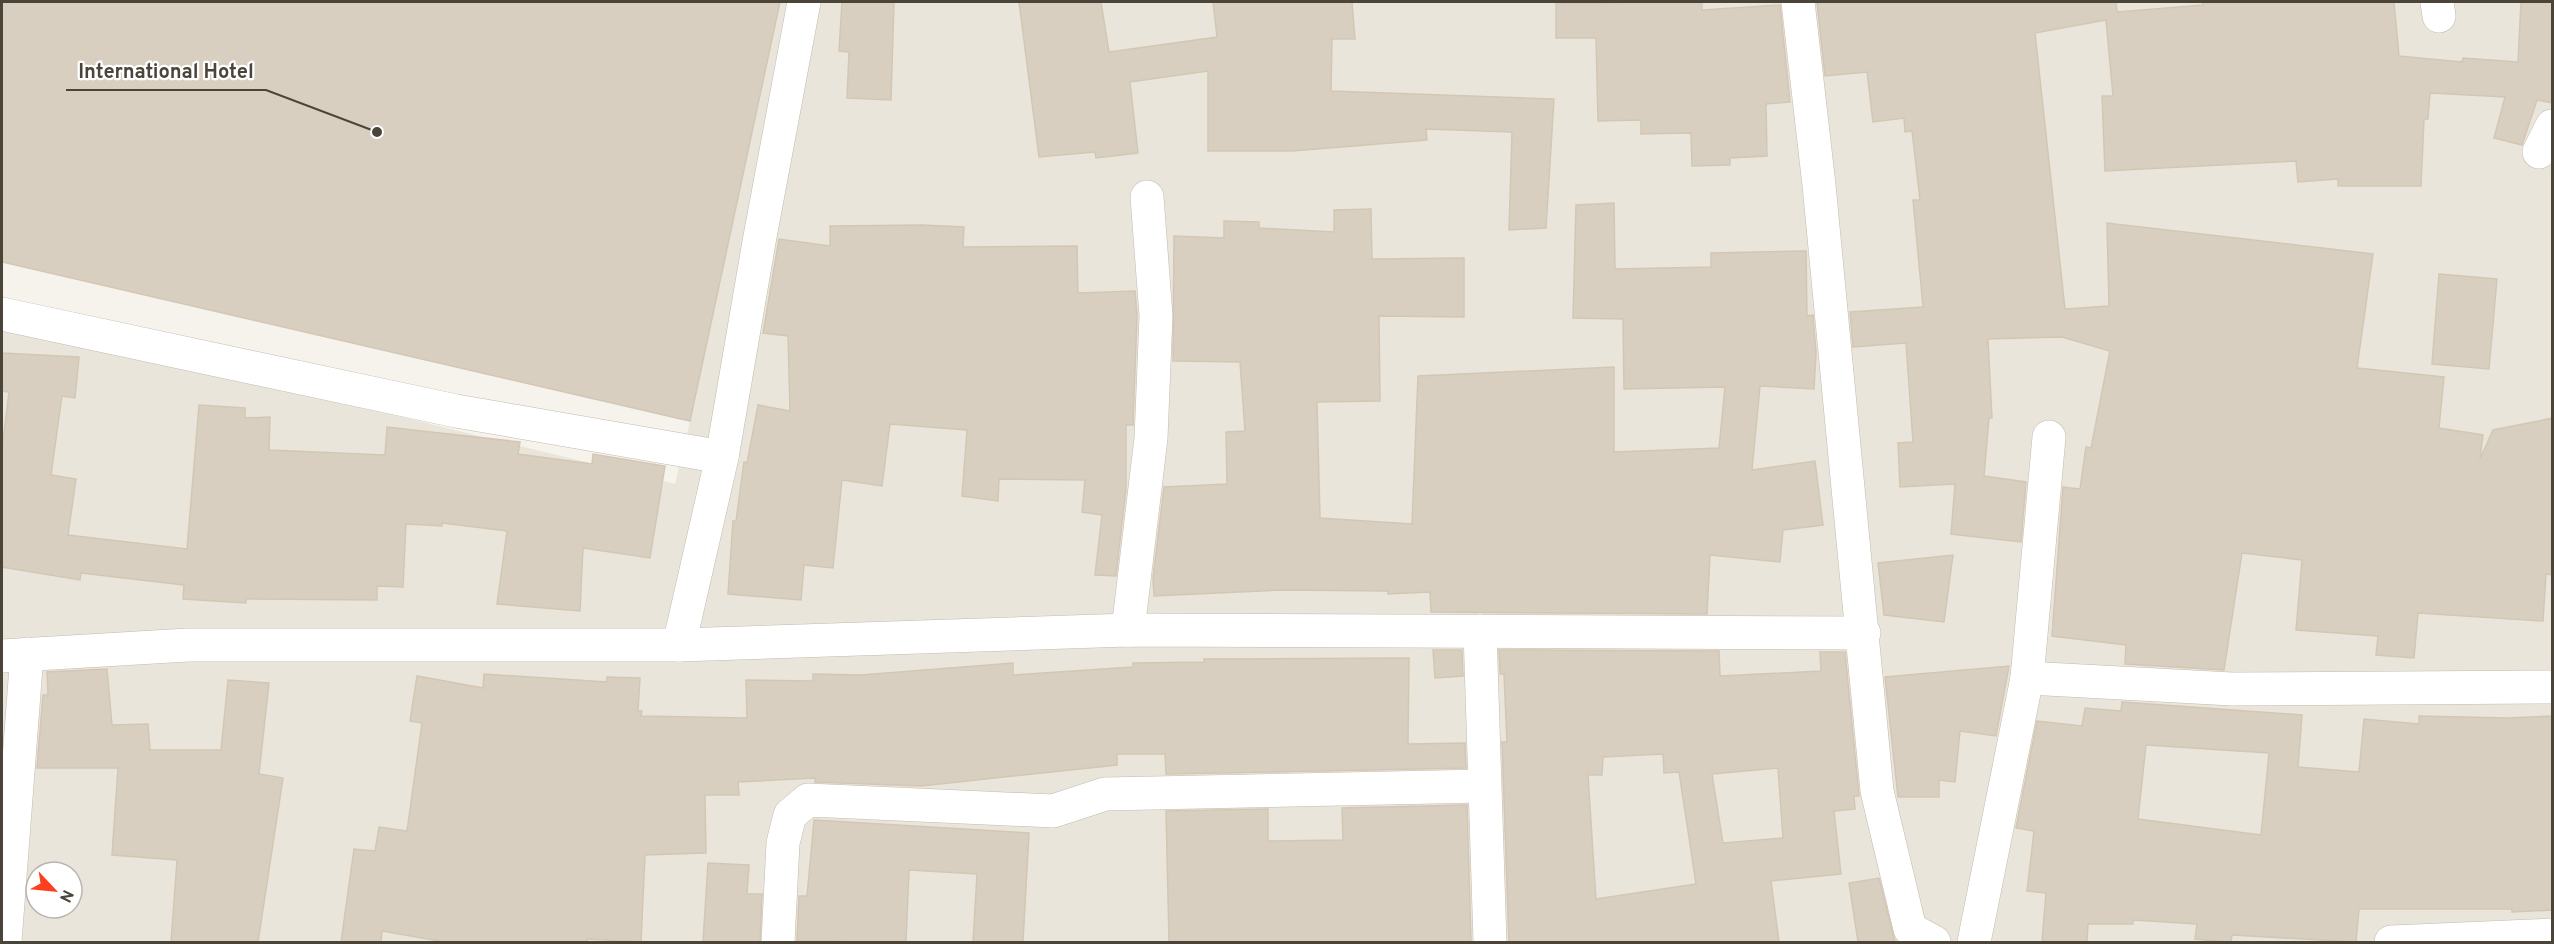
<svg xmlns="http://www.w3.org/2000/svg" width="2554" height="944" font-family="Overpass,sans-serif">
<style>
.residential{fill:#eae5da;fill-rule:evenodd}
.building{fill:#d8cfc1;stroke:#d3c7b4;stroke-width:1.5;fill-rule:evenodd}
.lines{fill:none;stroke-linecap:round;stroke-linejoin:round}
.street-casing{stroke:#c2bbae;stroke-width:34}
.street{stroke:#fff;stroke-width:33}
.leader{fill:none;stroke:#4b4439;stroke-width:2}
.callout-dot{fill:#4b4439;stroke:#fff;stroke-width:2}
.callout-label{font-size:20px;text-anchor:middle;font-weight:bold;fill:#4b4439;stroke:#fff;stroke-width:4.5;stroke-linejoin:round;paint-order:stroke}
</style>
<rect width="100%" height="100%" fill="#f6f3ec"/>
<path class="residential" d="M780,2H2552V942H2V319L675,484L690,421ZM36,872H72V908H36Z"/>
<g class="building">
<path d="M2,2H780L690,421L2,262Z"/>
<path d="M842,2H894L891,100L847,98L849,52L839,51Z"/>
<path d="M1019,2H1101L1109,52L1217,37L1213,2H1352L1355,39H1332L1331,91L1554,99L1546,228L1509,230L1512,132L1426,129L1427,140L1292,151H1208V71L1130,82L1138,153L1096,158L1095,152L1039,157Z"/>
<path d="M1702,2V10L1780,5L1790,102L1766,104L1767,156L1730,158V165L1692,166L1691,133L1641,134V120L1598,121L1596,38H1556V3Z"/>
<path d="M1824,2H2116L2117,12L2203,5L2202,2H2394L2399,56L2462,62L2463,58L2518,62L2521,2H2553V103L2537,100L2522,145L2494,138L2505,97L2430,93L2428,119H2424L2421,186H2338V179L2298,182L2296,161L2105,171L2102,96H2113L2106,20L2035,33L2065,309L2109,306L2107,223L2373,254L2357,368L2444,377L2439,428L2483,435L2480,459L2493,430L2553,418V575L2546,574L2543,621L2418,613L2414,658L2376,655L2378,636L2296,630L2302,560L2242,553L2224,670L2125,664L2126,645L2052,636L2063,487L2080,489L2086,447L2091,448L2110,351L2062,337L1988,339L1992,418H1989L1984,476L2026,482L2021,542L1951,534L1955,484L1900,487L1898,443L1913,442L1906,343L1853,347L1850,312L1923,307L1913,200H1920L1912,131L1905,132L1904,118L1873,122L1867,72L1825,76L1817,3Z"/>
<path d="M1614,203L1615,269L1711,267V253L1806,251L1807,316L1813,315L1816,353L1814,389L1760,386L1752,470L1815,461L1823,525L1783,530L1780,562L1710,555L1707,614L1431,612L1430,592L1388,594V591L1281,590L1154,596L1153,578L1164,487L1227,484L1226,432L1245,431L1240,362L1173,361L1174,236L1224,238V221L1259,222V228L1334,232V210L1371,209L1372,259L1464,258V317L1379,316L1380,401L1317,402L1320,518L1412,524L1418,376L1614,367V452L1719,448L1725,387L1624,389L1623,319L1573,318L1576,205Z"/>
<path d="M922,225L964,227L963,247L1077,246L1078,293L1135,291L1137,316L1133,425H1126V488L1116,576L1095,575L1102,515L1082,512L1085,480L999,479L998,501L962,496L967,430L890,424L882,486L842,480L833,568L804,565L801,600L728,594L733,521H736L744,462L747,463L758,405L790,411L788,336L763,333L779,239L830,246V226Z"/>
<path d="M2439,274L2497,279L2489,369L2432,364Z"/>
<path d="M2,353L79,357L75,398L62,396L51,475L76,479L68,535L187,549L199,405L245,408V418L270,417L269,450L385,455L387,427L520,442L518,454L592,464L593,454L665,466L650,558L583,548L580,611L497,604L507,531L442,523V526L406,524L403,587L377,586V600L246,599V603L183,599L184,585L81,573L80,580L2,567V449L9,392L2,391Z"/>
<path d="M1953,555L1944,622L1884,615L1878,563Z"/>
<path d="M1433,650H1462L1463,676L1435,678Z"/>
<path d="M1499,650L1719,651L1720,676L1821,671L1820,652H1845L1859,796H1854L1855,809L1834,811L1841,874L1771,881L1779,942H1509L1502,742H1507L1504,674H1500ZM1663,754L1664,773L1679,772L1696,884L1596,899L1588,775H1602L1603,757ZM1778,768L1783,838L1723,843L1712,774Z"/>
<path d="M1409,658L1408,744L1465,743L1466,768L1166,774L1165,754H1117V765L921,786L815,782V778L738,782L739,795H705L706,853L645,855L641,942L587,939V942H445L382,931L381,942H341L354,849L375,851L379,827L407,831L422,723L410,721L417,676L483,688L484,674L607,682V677L640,678L638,711H642L641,716L747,718L746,680L813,681V674L861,675L1013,663V675L1133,667V663L1204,662V659Z"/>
<path d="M2009,666L1996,736L1960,731L1955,782L1939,780V797H1898L1885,677Z"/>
<path d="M107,669L112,725L148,724L150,750H221L228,680L269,683L259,774L283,778L258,942H171L177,860L112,855L118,768H37L43,695H48L47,672Z"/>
<path d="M2122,702L2302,715L2298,767L2359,772L2364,719L2419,724V716L2508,718L2553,716V910L2512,912V909H2359L2356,942L2232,935L2231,942H2226L2195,939L2197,924L2133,920V924H2088L2087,942H2042L2046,893L2027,891L2034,831L2016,828L2037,721L2082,726L2085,708L2121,711ZM2146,745L2269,753L2261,835L2138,819Z"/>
<path d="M1467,805L1471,942H1169L1166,811L1268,809V841L1343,840L1342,808Z"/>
<path d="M814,820L1029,833L1023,942H973L977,874L909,870L906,942L797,941L799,896H807Z"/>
<path d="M708,863L749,865L747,894H762L760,942H703Z"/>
<path d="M1879,878L1895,942H1858L1849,883Z"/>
</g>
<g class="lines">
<defs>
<g id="street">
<path d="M1798,2L1819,185L1877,791L1910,929L1934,942"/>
<path d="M2437,2L2439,16"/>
<path d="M2539,152L2552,126"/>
<path d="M2,314L456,411L722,457"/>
<path d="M1128,630L1151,438L1156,316L1147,197"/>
<path d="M1480,631L1490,942"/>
<path d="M679,645L722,457L759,242L804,2"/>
<path d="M2,656L188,645H679L1128,630L1864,633"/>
<path d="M2027,678L2232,689L2552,687"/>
<path d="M5,942L27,654"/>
<path d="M778,942L783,843L790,815L808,800L1053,811L1105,794L1483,786"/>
<path d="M1974,942L2027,678L2049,437"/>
<path d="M2391,942L2552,935"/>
</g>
</defs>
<use href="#street" class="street-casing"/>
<use href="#street" class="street"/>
</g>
<path class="leader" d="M377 132L266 90H66"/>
<circle class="callout-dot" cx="377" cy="132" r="6"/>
<g class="callout-label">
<text x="166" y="78">International Hotel</text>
</g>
<rect width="2554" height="944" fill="none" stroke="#4b4439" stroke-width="6"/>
<g transform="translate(54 890) rotate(116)"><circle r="28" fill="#ffffff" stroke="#b7b4b0" stroke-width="1.5"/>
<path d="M0-4.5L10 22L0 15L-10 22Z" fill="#fc3f1d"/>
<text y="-9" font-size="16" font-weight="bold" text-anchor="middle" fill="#4b4439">N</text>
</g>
</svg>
